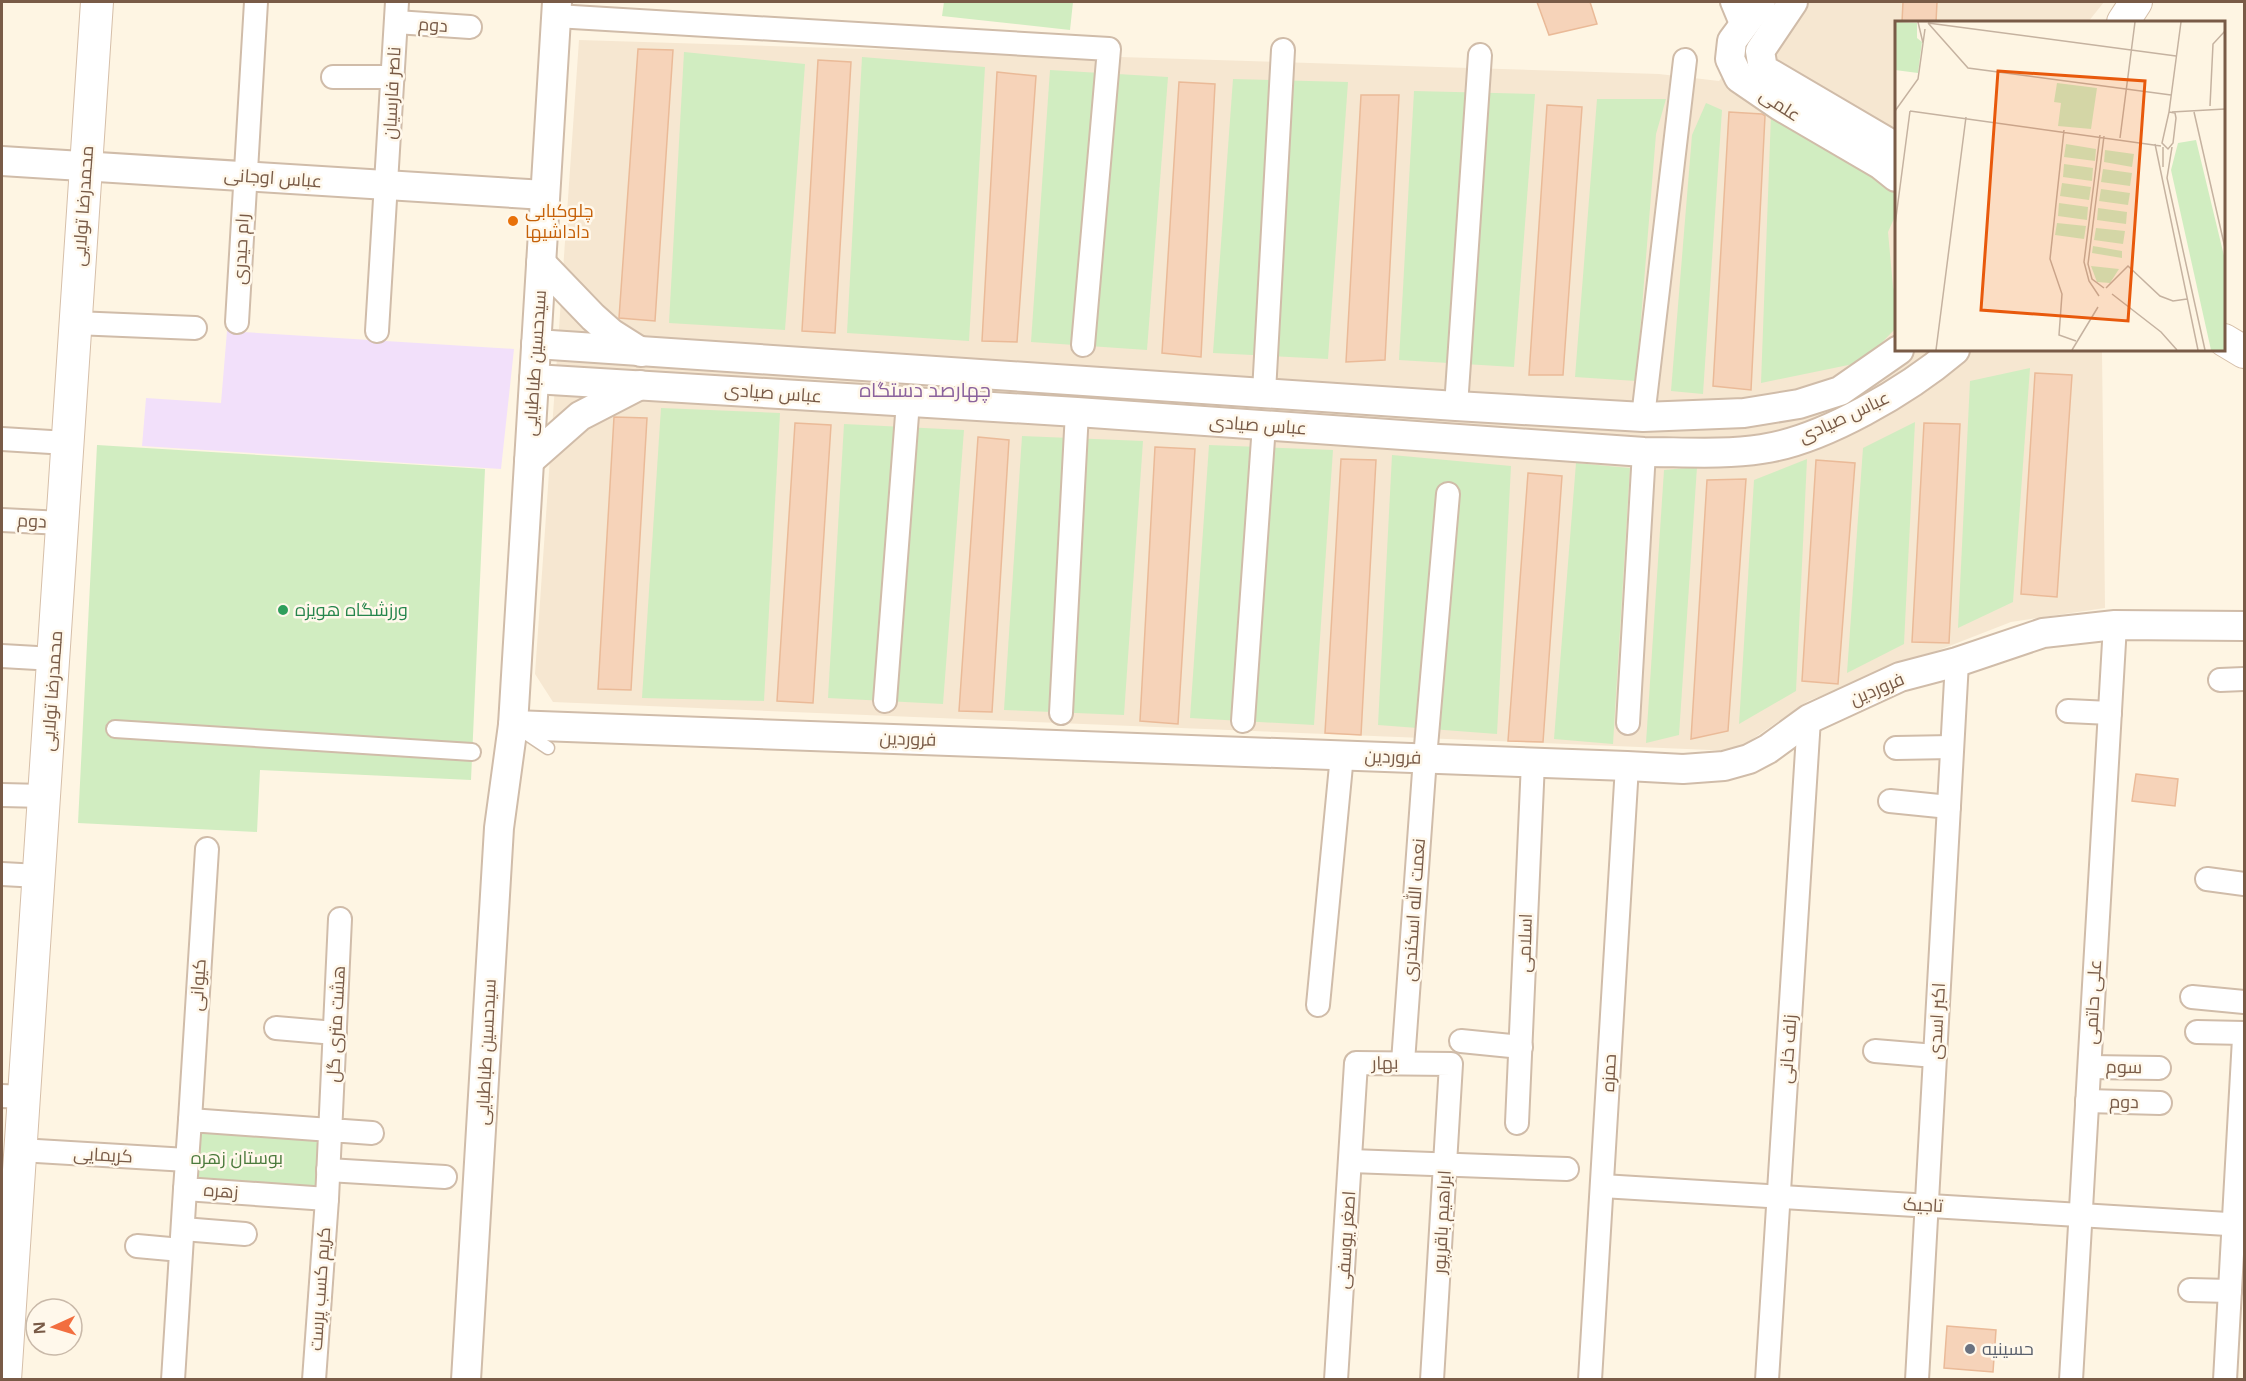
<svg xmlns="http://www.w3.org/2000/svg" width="2246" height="1381" font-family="'Noto Sans',Cairo,sans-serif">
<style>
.residential{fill:#f6e7d1}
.education{fill:#f2e0fa}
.green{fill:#d1edc1}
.building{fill:#f6d3b9;stroke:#eaba98;stroke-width:1.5}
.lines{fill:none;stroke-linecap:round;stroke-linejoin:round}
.service-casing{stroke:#d0bca9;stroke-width:15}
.pedestrian-casing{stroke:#d0bca9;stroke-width:20}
.minor-casing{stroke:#d0bca9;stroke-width:26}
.tertiary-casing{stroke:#d0bca9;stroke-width:32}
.secondary-casing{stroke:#d6bfa9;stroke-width:34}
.service{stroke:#fff;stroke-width:12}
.pedestrian{stroke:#fff;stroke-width:16}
.minor{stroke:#fff;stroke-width:22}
.tertiary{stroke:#fff;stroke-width:28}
.secondary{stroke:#fff;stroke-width:32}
.food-dot{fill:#e8710a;stroke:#fff8eb;stroke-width:2}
.leisure-dot{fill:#2e9e5b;stroke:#fff8eb;stroke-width:2}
.worship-dot{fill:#6b7280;stroke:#fff8eb;stroke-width:2}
.labels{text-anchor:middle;stroke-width:5;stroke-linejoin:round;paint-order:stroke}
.street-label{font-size:18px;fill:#795b47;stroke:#fff8eb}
.food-label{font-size:18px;fill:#c56008;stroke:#fff8eb;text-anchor:start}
.leisure-label{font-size:18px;fill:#27864d;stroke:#fff8eb;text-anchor:start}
.park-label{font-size:18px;fill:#4b7a3c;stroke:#fff8eb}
.worship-label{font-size:18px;fill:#5b616d;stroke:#fff8eb;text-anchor:start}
.neighbourhood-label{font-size:20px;fill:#8b629d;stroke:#fff8eb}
.inset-road{fill:none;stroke:#c5b2a0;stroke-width:1.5}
.view{fill:#e8590c;fill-opacity:0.15;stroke:#e8590c;stroke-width:3}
.inset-edge{fill:none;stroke:#795b47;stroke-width:3}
</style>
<rect width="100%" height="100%" fill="#fef5e3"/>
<path class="residential" d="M1786,2H2104L2088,22H1896V350H2097L2102,352L2105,608L2011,622L1808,701L1735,751L553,702L535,674L579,40L1659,74L1719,81Z"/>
<path class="education" d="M227,331L514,349L501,469L142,446L146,398L221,403Z"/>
<g class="green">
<path d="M944,2H1073L1070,30L942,16Z"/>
<path d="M684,52L805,64L785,330L669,323Z"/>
<path d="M862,57L985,67L969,341L847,333Z"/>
<path d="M1050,70L1168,77L1147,350L1031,342Z"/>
<path d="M1233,79L1348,82L1328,359L1213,353Z"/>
<path d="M1414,91L1535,94L1514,367L1399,360Z"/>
<path d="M1597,99H1666L1656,134L1636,381L1575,377Z"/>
<path d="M1706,103L1722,110L1703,394L1671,391L1692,135Z"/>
<path d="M1771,115L1896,190V214L1888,232L1893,287L1896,296V328L1863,362L1761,383Z"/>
<path d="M2030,368L2013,602L1958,628L1970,381Z"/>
<path d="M661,408L780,413L764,701L642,698Z"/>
<path d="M1915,422L1904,644L1847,673L1863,448Z"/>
<path d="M844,424L964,430L943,704L828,698Z"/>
<path d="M1022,436L1143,441L1124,715L1004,710Z"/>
<path d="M97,445L485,469L471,780L260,770L257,832L78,823Z"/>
<path d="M1209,445L1333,450L1314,725L1190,718Z"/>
<path d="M1392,455L1511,466L1497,734L1378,725Z"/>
<path d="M1807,459L1796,691L1739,724L1754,480Z"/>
<path d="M1576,463L1630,468L1613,744L1554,739Z"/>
<path d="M1697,467L1679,735L1646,743L1664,470Z"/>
<path d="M198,1128L319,1134L317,1190L196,1184Z"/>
</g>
<g class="building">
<path d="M1537,2H1590L1597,24L1549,35Z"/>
<path d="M1903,2H1937L1936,22H1902Z"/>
<path d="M638,49L673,50L655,321L619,318Z"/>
<path d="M818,60L851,62L835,333L802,331Z"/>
<path d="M997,72L1036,76L1017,342L982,341Z"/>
<path d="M1179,82L1215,84L1201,357L1162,353Z"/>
<path d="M1361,95H1399L1385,360L1346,362Z"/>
<path d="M1547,105L1582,107L1563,375H1529Z"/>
<path d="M1729,112L1762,114L1765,116L1751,390L1713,386Z"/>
<path d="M2035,373L2072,375L2057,597L2021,594Z"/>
<path d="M614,417L647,418L631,690L598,689Z"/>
<path d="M795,423L831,425L813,703L777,701Z"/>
<path d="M1924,423L1960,424L1949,643L1912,642Z"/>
<path d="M978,437L1009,440L992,712L959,711Z"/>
<path d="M1155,447L1195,449L1178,724L1140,721Z"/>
<path d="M1341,459L1376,460L1361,735L1325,733Z"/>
<path d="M1816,460L1855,463L1838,684L1802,681Z"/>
<path d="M1528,473L1562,476L1543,742L1508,741Z"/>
<path d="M1746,479L1728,731L1691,739L1707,480Z"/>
<path d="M2136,774L2178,779L2175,806L2132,801Z"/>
<path d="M1947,1326L1996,1330L1993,1372L1944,1368Z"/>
</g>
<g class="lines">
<defs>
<path id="service" d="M524,732L548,748"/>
<path id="pedestrian" d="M115,729L472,752"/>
<g id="minor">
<path d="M1732,2L1742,26"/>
<path d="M556,16L1109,49L1083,345"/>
<path d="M396,22L470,27"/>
<path d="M333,77H393"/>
<path d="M237,322L256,2"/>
<path d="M75,323L195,328"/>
<path d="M377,331L397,2"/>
<path d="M1264,392L1283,50"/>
<path d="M1456,406L1480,55"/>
<path d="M1643,417L1685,60"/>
<path d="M2,439L67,443"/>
<path d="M2,520L62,523"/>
<path d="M2,656L54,659"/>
<path d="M2220,680L2244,679"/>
<path d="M885,701L908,402"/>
<path d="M2068,711L2110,713"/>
<path d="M1061,713L1077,412"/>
<path d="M1243,721L1264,425"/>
<path d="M1628,723L1644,452"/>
<path d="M1896,748L1952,747"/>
<path d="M2,795L44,796"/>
<path d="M1890,801L1949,807"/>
<path d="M2,874L39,876"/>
<path d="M2207,879L2244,884"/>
<path d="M340,919L327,1199L185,1189L190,1120L372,1133"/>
<path d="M2192,997L2244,1002"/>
<path d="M1318,1005L1342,755"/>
<path d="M276,1028L335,1033"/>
<path d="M2197,1032L2244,1033"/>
<path d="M1461,1041L1521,1047"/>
<path d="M1875,1051L1935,1056"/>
<path d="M1403,1062L1425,758L1448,494"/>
<path d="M2090,1067L2159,1068"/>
<path d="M2,1096L24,1097"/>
<path d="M2087,1101L2160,1103"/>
<path d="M190,1120L207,849"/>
<path d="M1517,1123L1533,762"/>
<path d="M20,1150L187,1160"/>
<path d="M1351,1161L1567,1169"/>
<path d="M328,1170L445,1177"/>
<path d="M1602,1186L2244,1225"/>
<path d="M183,1229L245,1234"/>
<path d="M137,1246L181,1250"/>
<path d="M2190,1290L2230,1291"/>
<path d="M173,1380L185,1189"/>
<path d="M314,1380L327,1199"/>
<path d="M1336,1380L1356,1063L1451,1064L1432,1380"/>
<path d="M1590,1380L1627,766"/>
<path d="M1767,1380L1809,719"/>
<path d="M1917,1380L1957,662"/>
<path d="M2071,1380L2115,625"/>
<path d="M2225,1380L2244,1038"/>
</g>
<g id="tertiary">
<path d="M1761,2L1732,41L1730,59L1739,78L1780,106L1881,165L1896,177"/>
<path d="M1793,2L1760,51L1763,69L1896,147"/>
<path d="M2,161L545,195"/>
<path d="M541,263L593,317L611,333L641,352"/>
<path d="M536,344L1456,406L1643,417L1744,413L1799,404L1840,391L1899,350"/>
<path d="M534,379L1077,412L1644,452C1683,452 1724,455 1762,449C1824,440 1908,390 1955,350"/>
<path d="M529,461L580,416L640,385"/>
<path d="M513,725L1627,766L1683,769L1724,766L1749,759L1768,749L1809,719L1900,677L1957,662L2043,633L2115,625L2244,626"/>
<path d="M466,1380L499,828L513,725L557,2"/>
</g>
<g id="secondary">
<path d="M2123,22L2136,2"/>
<path d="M2224,340L2244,352"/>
<path d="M5,1380L97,2"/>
</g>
</defs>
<use href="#service" class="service-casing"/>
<use href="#pedestrian" class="pedestrian-casing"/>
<use href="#minor" class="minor-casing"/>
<use href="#tertiary" class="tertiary-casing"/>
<use href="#secondary" class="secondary-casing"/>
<use href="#service" class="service"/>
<use href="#pedestrian" class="pedestrian"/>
<use href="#minor" class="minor"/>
<use href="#tertiary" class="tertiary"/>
<use href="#secondary" class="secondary"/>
</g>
<circle class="food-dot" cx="513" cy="221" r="6"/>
<circle class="leisure-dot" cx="283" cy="610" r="6"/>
<circle class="worship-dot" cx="1970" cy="1349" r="6"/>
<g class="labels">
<g class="street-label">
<text transform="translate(433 25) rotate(4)" y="6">دوم</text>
<text transform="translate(392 93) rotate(-87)" y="6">ناصر فارسیان</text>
<text transform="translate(1780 105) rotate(33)" y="6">علمی</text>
<text transform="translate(273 178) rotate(4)" y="6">عباس اوجانی</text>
<text transform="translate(83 206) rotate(-86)" y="6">محمدرضا تولایی</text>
<text transform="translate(241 249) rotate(-87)" y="6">رام حیدری</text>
<text transform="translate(535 363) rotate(-86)" y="6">سیدحسین طباطبایی</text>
<text transform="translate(773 393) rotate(4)" y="6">عباس صیادی</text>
<text transform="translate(1844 417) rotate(-25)" y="6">عباس صیادی</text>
<text transform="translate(1258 425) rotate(4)" y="6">عباس صیادی</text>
<text transform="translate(32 521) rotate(3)" y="6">دوم</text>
<text transform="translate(1877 689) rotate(-23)" y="6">فروردین</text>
<text transform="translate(52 691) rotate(-86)" y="6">محمدرضا تولایی</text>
<text transform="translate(908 739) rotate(2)" y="6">فروردین</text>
<text transform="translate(1393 757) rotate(2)" y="6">فروردین</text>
<text transform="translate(1414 910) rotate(-86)" y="6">نعمت الله اسکندری</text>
<text transform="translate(1525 943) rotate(-88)" y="6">اسلامی</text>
<text transform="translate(198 985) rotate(-86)" y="6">کیوانی</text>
<text transform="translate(2093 1002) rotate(-87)" y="6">علی حاتمی</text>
<text transform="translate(1937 1021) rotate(-87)" y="6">اکبر اسدی</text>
<text transform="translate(336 1024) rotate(-87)" y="6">هشت متری گل</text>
<text transform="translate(1788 1049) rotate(-86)" y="6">زلف خانی</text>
<text transform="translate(486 1052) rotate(-87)" y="6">سیدحسین طباطبایی</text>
<text transform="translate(1385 1063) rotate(-1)" y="6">بهار</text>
<text transform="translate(2124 1067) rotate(1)" y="6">سوم</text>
<text transform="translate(1609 1073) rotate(-87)" y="6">حمزه</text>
<text transform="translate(2124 1102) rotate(1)" y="6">دوم</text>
<text transform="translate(103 1155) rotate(3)" y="6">کریمایی</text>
<text transform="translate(221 1191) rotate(4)" y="6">زهره</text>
<text transform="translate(1923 1205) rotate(3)" y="6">تاجیک</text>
<text transform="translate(1442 1222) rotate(-87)" y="6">ابراهیم باقرپور</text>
<text transform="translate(1346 1240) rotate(-86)" y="6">اصغر یوسفی</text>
<text transform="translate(320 1289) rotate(-86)" y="6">کریم کسب پرست</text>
</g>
<g class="food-label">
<text x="525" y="217">چلوکبابی<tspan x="525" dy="21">داداشیها</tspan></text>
</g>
<g class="leisure-label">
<text x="295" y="616">ورزشگاه هویزه</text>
</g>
<g class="park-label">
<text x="237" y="1164">بوستان زهره</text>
</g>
<g class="worship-label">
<text x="1982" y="1355">حسینیه</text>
</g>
<g class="neighbourhood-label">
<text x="925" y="397">چهارصد دستگاه</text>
</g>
</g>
<g transform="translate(1895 21)">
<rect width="330" height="330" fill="#fef5e3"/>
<path d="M0,1L22,2V17L27,21L23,52L0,49ZM162,62L202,67L196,108L163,105L166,82L159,81ZM301,119L330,239V329H316L276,149L283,122ZM171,123L201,128L200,140L169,136ZM210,129L239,133L237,146L209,141ZM169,143L198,147L197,160L168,156ZM208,148L237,152L235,165L206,161ZM167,162L196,166L194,179L165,175ZM206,168L235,172L233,184L204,180ZM164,182L193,186L192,199L163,195ZM203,187L232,191L231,203L202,199ZM162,202L191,205L189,218L160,214ZM201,207L230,210L228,223L199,219ZM198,225L227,230V237L197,232ZM196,245L224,248L215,262L202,261Z" fill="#d1edc1"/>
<path class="inset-road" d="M23,1L28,22M33,2L281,35M33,2L73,47L276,74M315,85L318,23L330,10M0,90L23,58L30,8M15,90L266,125M274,91L286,1M274,91L280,92L281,97L278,122L273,128L267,122ZM277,91L330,88M299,91L330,227M169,109L155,238L167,273L164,314L181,320M225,117L240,1M260,123L303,329M268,126V146M277,126L272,157L310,329M0,204L15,90M209,267L197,258L193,243L209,115M211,267L233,245L265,275L278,280L292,278M217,273L266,311L282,329M204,275L194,260L189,241L205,114M41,329L71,96M177,329L203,286"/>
<path class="view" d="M103,50L250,60L233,300L86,289Z"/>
<rect width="330" height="330" class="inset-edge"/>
</g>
<rect width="2246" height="1381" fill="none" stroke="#795b47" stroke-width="6"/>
<g transform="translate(54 1327) rotate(266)"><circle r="28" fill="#fff8eb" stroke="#c9b9a9" stroke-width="1.5"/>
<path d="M0-4.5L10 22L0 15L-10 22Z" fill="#f26e3f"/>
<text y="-9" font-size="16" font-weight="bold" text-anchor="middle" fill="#795b47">N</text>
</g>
</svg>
